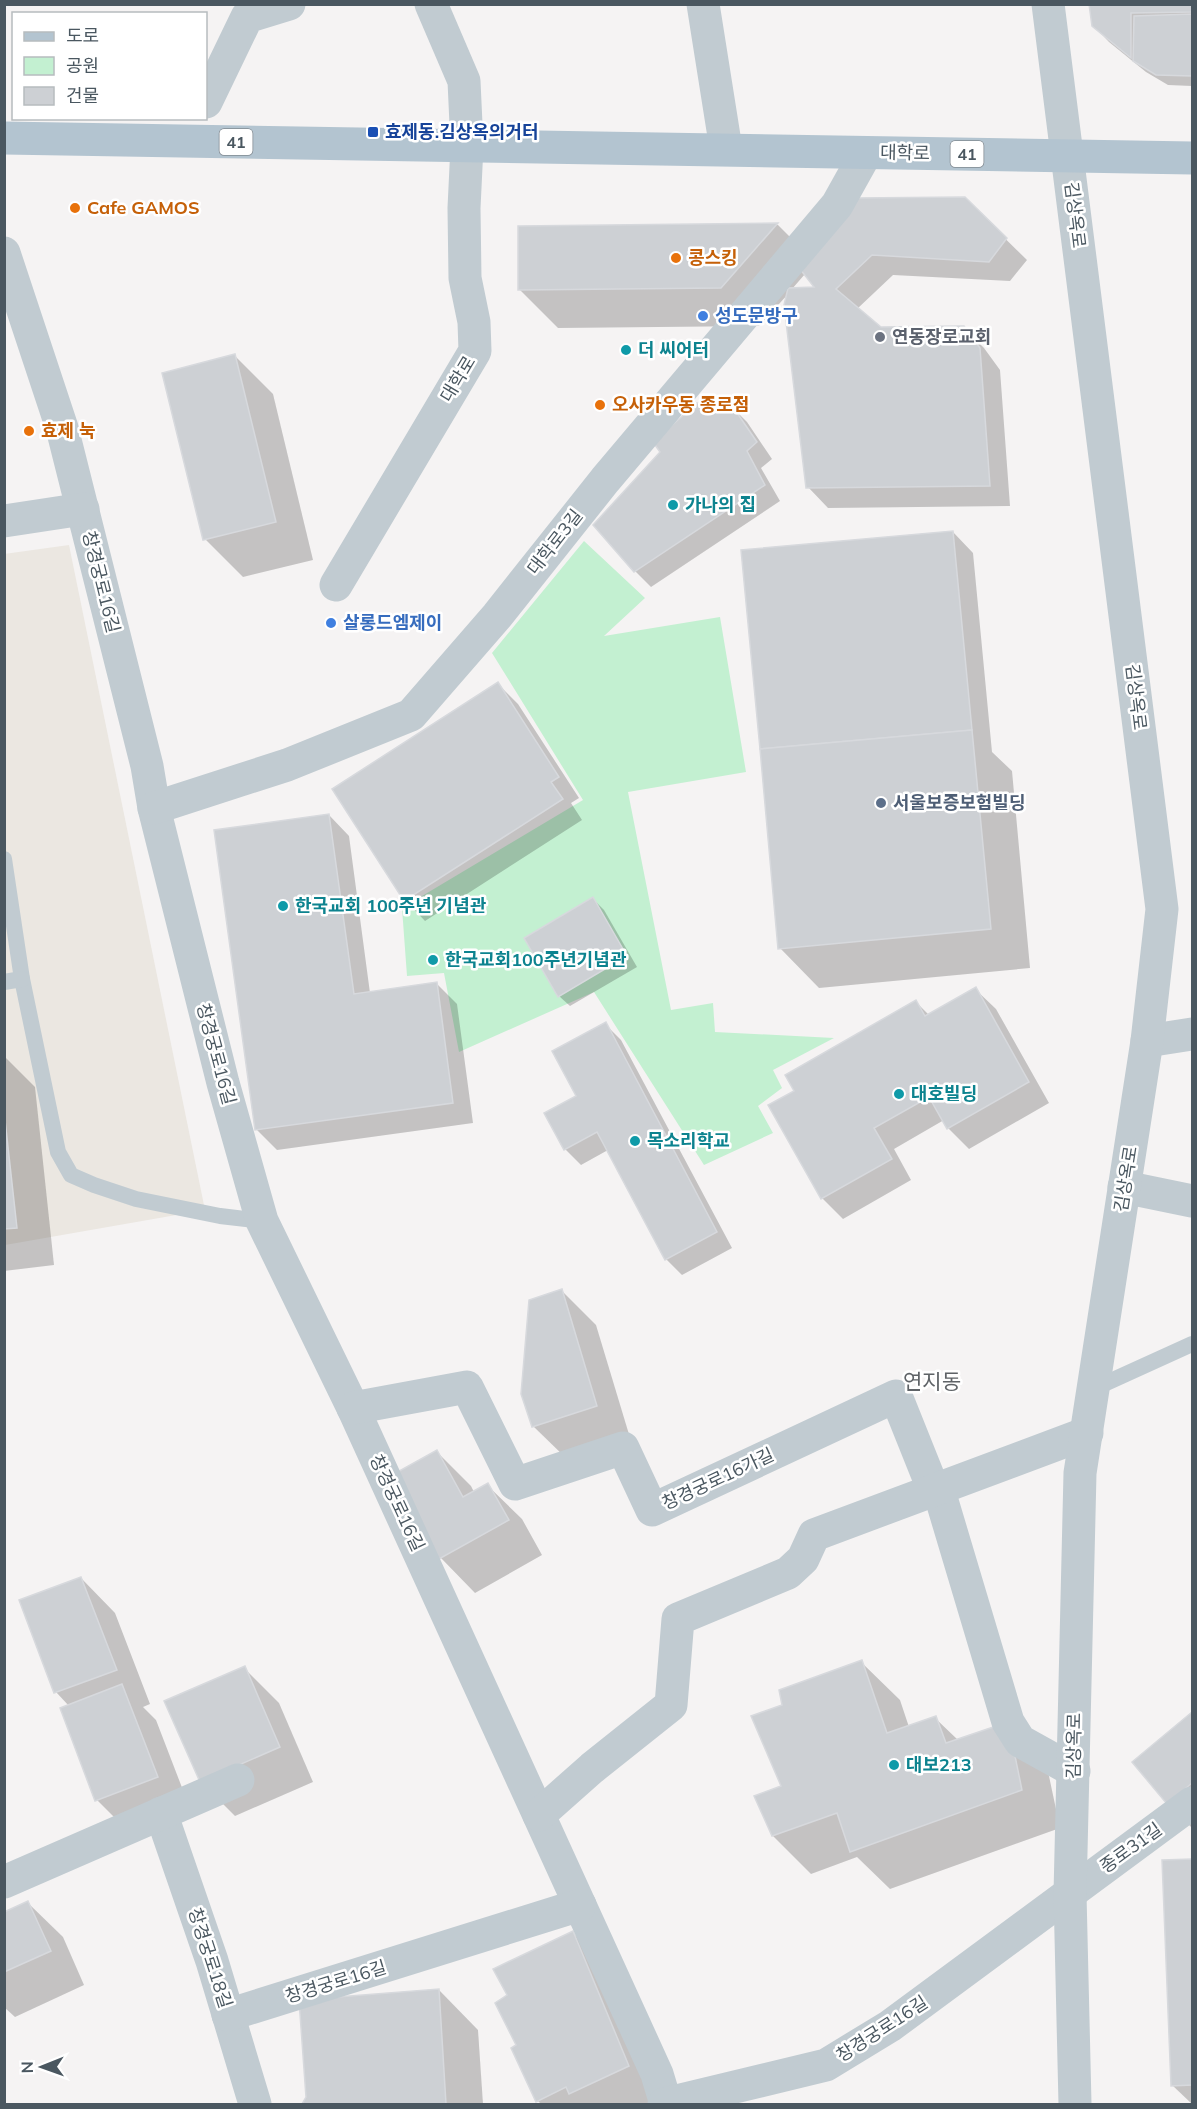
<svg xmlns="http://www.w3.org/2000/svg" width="1197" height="2109" font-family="Mulish,'Noto Sans KR',sans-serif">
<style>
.commercial{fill:#ebe7e1}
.green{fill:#c3f0d1;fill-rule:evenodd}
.shadow{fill:#0003;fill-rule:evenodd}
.building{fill:#cdd0d4;stroke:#d7d9dd;stroke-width:1.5}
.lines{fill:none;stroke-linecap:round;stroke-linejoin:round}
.service{stroke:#c1cbd1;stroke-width:16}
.minor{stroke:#c1cbd1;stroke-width:33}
.tertiary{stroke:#c1cbd1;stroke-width:33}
.primary{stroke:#b3c4d0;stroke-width:33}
.transit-dot{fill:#1a4fb4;stroke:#fff;stroke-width:2}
.food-dot{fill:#e8710a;stroke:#fff;stroke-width:2}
.shop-dot{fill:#3f7fe0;stroke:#fff;stroke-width:2}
.worship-dot{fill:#6b7280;stroke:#fff;stroke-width:2}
.culture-dot{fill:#0f9aa8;stroke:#fff;stroke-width:2}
.service-dot{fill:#5c6f8a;stroke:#fff;stroke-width:2}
.labels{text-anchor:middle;stroke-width:5;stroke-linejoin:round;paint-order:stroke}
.shield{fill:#fff;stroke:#808990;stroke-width:1.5}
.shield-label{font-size:16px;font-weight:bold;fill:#4a5760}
.transit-label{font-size:18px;font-weight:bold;fill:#164399;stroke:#fff;text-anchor:start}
.street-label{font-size:18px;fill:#4a5760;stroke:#fff}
.food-label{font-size:18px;font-weight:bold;fill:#c56008;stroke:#fff;text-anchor:start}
.shop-label{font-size:18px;font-weight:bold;fill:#366cbe;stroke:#fff;text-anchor:start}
.worship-label{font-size:18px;font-weight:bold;fill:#5b616d;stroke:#fff;text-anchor:start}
.culture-label{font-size:18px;font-weight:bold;fill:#0d838f;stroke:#fff;text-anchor:start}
.service-label{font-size:18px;font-weight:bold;fill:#4e5e75;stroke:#fff;text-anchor:start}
.quarter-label{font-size:21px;fill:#5f6367;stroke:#fff}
</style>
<rect width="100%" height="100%" fill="#f5f3f3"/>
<path class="commercial" d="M69,545L205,1210L5,1245L4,554Z"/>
<path class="green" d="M584,541L645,598L604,636L720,617L746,772L628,792L671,1010L713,1003L715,1032L834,1038L773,1070L782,1088L758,1106L773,1133L704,1165L594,992L459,1052L444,973L407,976L402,908L583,800L492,653ZM593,897L627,956L558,996L524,938Z"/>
<g class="shadow">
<path d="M1091,4H1192V86L1168,85L1146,72L1109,42L1093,25Z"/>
<path d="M964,198L1027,260L1010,281L893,275L857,309L880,329L963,327L984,348L1000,370L1010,506L828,508L808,487L789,293L759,326L558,328L520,290L519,227L778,225L811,258ZM805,274L817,289H792Z"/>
<path d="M235,356L273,394L313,560L243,577L205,539Z"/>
<path d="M731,406L747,422L772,459L761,468L780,501L651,587L635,571Z"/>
<path d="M953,532L973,553L992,752L1012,771L1030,968L819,988L780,948Z"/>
<path d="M498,684L518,704L579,798L571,803L582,820L425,921L405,900L334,790Z"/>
<path d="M329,815L349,836L370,993L437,984L457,1004L473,1123L277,1150L257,1130Z"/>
<path d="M593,899L604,910L637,967L570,1006L559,996Z"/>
<path d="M975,989L996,1009L1049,1103L969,1149L948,1128L944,1120L894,1149L911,1180L843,1219L822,1198L796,1091L916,1002L929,1015Z"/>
<path d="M605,1024L621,1040L732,1248L682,1275L666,1259L608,1150L581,1165L565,1149L578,1096Z"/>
<path d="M4,1056L35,1087L54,1265L4,1271Z"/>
<path d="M562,1291L596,1325L631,1441L568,1460L533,1426Z"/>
<path d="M437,1452L471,1486L474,1492L487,1485L522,1519L542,1555L475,1593L441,1558L394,1476Z"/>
<path d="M81,1578L115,1613L150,1704L143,1707L156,1720L191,1811L131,1834L97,1800L69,1706L56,1692L21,1601Z"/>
<path d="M861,1662L900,1700L909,1727L935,1718L958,1740L1046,1762L1060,1828L890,1889L857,1857L811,1874L773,1836L783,1787V1706Z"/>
<path d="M244,1668L279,1703L313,1782L235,1816L201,1782Z"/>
<path d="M1192,1714V1828L1168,1803L1134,1763Z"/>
<path d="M1192,1860V2104L1172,2085L1163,1862Z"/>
<path d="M28,1903L63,1937L84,1985L15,2017L4,2007V1913Z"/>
<path d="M573,1933L611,1971L666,2104H541L538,2101L509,1996Z"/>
<path d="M439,1990L478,2030L483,2104H304L307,2097Z"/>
</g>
<g class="building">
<path d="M1089,4H1192V12L1131,13V58L1092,26Z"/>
<path d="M1192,14V76L1156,75L1133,61L1134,16Z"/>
<path d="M965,197L1007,238L989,262L872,255L836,289L881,327L964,326L980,348L990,486L806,488L784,305L788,288L814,287L800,269L855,198Z"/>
<path d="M778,223L721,288L518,290V226Z"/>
<path d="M235,354L276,522L203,540L162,373Z"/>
<path d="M697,403L713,410L731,404L757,442L747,451L765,485L634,572L593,525L660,452L653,442Z"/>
<path d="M953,531L972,730L760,749L741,550Z"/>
<path d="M498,682L559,777L551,782L563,799L404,901L332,789Z"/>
<path d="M972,730L991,929L778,949L760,749Z"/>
<path d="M329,814L354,994L437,982L453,1103L255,1130L214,830Z"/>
<path d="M593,897L627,956L558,997L524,938Z"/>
<path d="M976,987L1029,1082L947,1129L929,1097L874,1128L892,1159L821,1199L768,1105L794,1091L785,1075L916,1000L925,1016Z"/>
<path d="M606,1022L717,1232L665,1260L597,1132L564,1150L544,1113L576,1096L552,1051Z"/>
<path d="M4,1111L17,1228L4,1229Z"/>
<path d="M562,1289L597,1406L532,1427L521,1394L529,1300Z"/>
<path d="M437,1450L463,1497L488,1483L509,1520L439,1559L392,1475Z"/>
<path d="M81,1577L117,1670L54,1693L19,1600Z"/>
<path d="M862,1660L887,1733L936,1716L946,1743L1008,1722L1022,1790L850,1852L837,1813L772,1836L754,1796L781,1786L751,1716L782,1705L779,1690Z"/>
<path d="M245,1666L280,1747L200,1782L164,1701Z"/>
<path d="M122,1684L158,1777L95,1801L60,1708Z"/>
<path d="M1192,1712V1783L1167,1804L1132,1762Z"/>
<path d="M1192,1859V2085L1171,2086L1162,1860Z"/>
<path d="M28,1901L51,1951L4,1972V1912Z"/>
<path d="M573,1931L629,2066L569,2094L566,2087L536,2102L511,2048L516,2045L495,2003L507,1995L493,1969Z"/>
<path d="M439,1989L446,2104H302L306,2097L299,2000Z"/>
</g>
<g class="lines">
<g class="service">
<path d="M4,859L22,979L58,1152L71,1175L94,1185L136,1199L220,1216L262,1221"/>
<path d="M4,982L22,979"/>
<path d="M1093,1389L1192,1344"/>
</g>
<g class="minor">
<path d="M703,4L726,149"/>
<path d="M206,102L247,17L289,4"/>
<path d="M4,253L62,428L147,766L154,808L223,1083L262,1221L353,1408L657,2074L666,2104"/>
<path d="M4,521L83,509"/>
<path d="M336,585L475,351L474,322L465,278L464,208L467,146L464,81L431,4"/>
<path d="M154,808L287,765L411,715L497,616L605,480L837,205L866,153"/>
<path d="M1147,1041L1192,1034"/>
<path d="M1124,1187L1192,1201"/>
<path d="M353,1408L467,1387L515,1484L623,1448L652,1510L896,1396L934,1491L942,1501L1008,1722L1020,1741L1074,1771"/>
<path d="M161,1813L212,1961L255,2104"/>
<path d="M539,1815L592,1768L671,1705L678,1619L788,1573L803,1559L814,1535L1087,1433"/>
<path d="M4,1882L238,1780"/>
<path d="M228,2015L580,1905"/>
<path d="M664,2104L826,2065L890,2026L1192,1803"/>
</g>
<path class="tertiary" d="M1048,4L1162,909L1147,1041L1080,1473L1070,1894L1075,2104"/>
<path class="primary" d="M4,138L1192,158"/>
</g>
<rect class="transit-dot" x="367" y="126" width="12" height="12" rx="3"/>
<g class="food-dot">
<circle cx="75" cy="208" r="6"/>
<circle cx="676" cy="258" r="6"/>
<circle cx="600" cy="405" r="6"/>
<circle cx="29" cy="431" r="6"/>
</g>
<g class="shop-dot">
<circle cx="703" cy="316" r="6"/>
<circle cx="331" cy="623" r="6"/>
</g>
<circle class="worship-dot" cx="880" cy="337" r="6"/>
<g class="culture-dot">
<circle cx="626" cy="350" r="6"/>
<circle cx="673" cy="505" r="6"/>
<circle cx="283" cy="906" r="6"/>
<circle cx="433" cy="960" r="6"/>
<circle cx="899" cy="1094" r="6"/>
<circle cx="635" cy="1141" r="6"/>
<circle cx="894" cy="1765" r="6"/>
</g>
<circle class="service-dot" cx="881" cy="803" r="6"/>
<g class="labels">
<g class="shield">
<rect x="219.5" y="129" width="33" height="26" rx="4.5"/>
<rect x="950.5" y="141" width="33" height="26" rx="4.5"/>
</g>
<g class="shield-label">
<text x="236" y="148">41</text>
<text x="967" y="160">41</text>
</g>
<g class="transit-label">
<text x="385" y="138">효제동.김상옥의거터</text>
</g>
<g class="street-label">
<text transform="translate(905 153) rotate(1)" y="6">대학로</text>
<text transform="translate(1075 215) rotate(83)" y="6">김상옥로</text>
<text transform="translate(458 379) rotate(-59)" y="6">대학로</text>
<text transform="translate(555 542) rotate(-52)" y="6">대학로3길</text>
<text transform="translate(101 582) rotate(76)" y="6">창경궁로16길</text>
<text transform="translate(1136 697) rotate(83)" y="6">김상옥로</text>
<text transform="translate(216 1054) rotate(75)" y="6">창경궁로16길</text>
<text transform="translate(1126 1179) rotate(-81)" y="6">김상옥로</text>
<text transform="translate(718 1479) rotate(-25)" y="6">창경궁로16가길</text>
<text transform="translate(397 1503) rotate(65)" y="6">창경궁로16길</text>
<text transform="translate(1074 1746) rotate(-89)" y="6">김상옥로</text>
<text transform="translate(1131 1848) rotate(-36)" y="6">종로31길</text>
<text transform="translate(210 1958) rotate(72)" y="6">창경궁로18길</text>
<text transform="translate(336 1982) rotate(-17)" y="6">창경궁로16길</text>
<text transform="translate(882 2029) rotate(-33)" y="6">창경궁로16길</text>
</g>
<g class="food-label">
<text x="87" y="214">Cafe GAMOS</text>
<text x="688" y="264">콩스킹</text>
<text x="612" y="411">오사카우동 종로점</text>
<text x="41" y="437">효제 눅</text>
</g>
<g class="shop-label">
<text x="715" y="322">성도문방구</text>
<text x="343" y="629">살롱드엠제이</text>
</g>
<g class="worship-label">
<text x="892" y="343">연동장로교회</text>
</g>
<g class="culture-label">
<text x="638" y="356">더 씨어터</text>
<text x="685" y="511">가나의 집</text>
<text x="295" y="912">한국교회 100주년 기념관</text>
<text x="445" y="966">한국교회100주년기념관</text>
<text x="911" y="1100">대호빌딩</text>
<text x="647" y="1147">목소리학교</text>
<text x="906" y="1771">대보213</text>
</g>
<g class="service-label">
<text x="893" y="809">서울보증보험빌딩</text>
</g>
<g class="quarter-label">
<text x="932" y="1389">연지동</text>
</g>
</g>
<rect width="1197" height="2109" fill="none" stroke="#4a5760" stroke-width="12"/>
<rect x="12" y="12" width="195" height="108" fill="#ffffff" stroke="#b7bcbf" stroke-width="1.5"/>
<rect x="24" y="32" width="30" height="9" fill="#b3c4d0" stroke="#b7bcbf" stroke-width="1.5"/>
<text x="66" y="42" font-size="18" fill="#4a5760">도로</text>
<rect x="24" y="57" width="30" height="18" fill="#c3f0d1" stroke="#b7bcbf" stroke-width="1.5"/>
<text x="66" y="72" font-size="18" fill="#4a5760">공원</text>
<rect x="24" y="87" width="30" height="18" fill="#cdd0d4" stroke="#b7bcbf" stroke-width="1.5"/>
<text x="66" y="102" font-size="18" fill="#4a5760">건물</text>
<g transform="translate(42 2067) rotate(269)" stroke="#ffffff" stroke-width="4.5" paint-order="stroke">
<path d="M0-4.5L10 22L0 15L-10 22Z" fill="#4a5760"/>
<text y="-9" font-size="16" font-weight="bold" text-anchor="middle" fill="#4a5760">N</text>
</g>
</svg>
